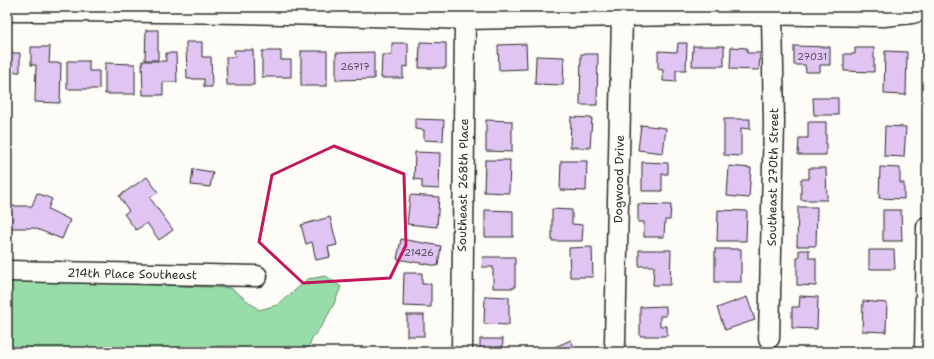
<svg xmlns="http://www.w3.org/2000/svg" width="934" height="359" font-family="'Shantell Sans',sans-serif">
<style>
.green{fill:#98dda9;stroke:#62846a}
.building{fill:#e0c4f2;stroke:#2b2b2b}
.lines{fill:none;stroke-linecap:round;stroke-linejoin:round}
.minor-casing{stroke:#2b2b2b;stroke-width:23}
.minor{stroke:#fdfcf7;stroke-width:20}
.marked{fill:none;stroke:#c2185b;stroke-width:3;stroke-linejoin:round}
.labels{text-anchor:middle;stroke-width:3;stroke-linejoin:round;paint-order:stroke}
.number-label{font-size:10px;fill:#58515d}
.street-label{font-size:12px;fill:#2b2b2b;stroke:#fdfcf7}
</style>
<rect width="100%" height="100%" fill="#fdfcf7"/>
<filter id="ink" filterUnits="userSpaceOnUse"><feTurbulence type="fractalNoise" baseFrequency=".025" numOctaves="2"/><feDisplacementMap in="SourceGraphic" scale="8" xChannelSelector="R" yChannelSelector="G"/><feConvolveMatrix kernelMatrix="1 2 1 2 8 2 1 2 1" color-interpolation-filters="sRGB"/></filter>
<g filter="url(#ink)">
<path class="green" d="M326,276L341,287L334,304L323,324L312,338L307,352H243L236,346H218L205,352H7V279L231,288L259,310L277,305L293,292L308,279Z"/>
<g class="building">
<path d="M146,30H158V60H145Z"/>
<path d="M186,42H202V57H211L212,87H204V79H187Z"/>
<path d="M420,42L446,43V68H419Z"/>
<path d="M7,43H11V53H20V72H7Z"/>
<path d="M392,43H408V67L403,66V78H381L382,55H392Z"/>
<path d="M678,43H687L686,70H676V82L663,81V70L658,69V51L677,52Z"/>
<path d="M526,44L527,69L499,70L498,45Z"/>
<path d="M693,46H724V66H692Z"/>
<path d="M794,46L830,47V65H820V72H806L805,65H794Z"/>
<path d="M31,47H50L49,63H61L60,103L35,102L36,65H31Z"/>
<path d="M731,47L747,48V53H760L759,70L730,69Z"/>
<path d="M855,48H874V72L844,71V54H855Z"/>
<path d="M234,50H253L254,85H227L226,57H235Z"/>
<path d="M262,51H281V60H291V77H262Z"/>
<rect x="301" y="51" width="26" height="35"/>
<path d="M885,51L907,52L906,95L884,94Z"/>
<path d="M374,52V79L336,80V53Z"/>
<path d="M166,53H176L177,82H163V95H143L142,61H166Z"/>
<path d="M581,54H598L597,105H580Z"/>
<path d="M536,56L564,57L563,85L535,84Z"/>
<path d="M67,61H89V71H99V89H67Z"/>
<path d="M105,63L135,64V94H105Z"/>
<path d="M813,98H838V115H814Z"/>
<path d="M571,117L592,118L590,148L570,147Z"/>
<path d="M415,119L444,120L443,141L424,140V130L415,129Z"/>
<path d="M724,119H750V129L741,128V156L724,155Z"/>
<path d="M486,120L512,121V152L486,151Z"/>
<path d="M808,122H826V155H798L799,138H808Z"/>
<path d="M641,125L666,128L663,153L638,150Z"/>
<path d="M885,126L906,127L904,157L884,156Z"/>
<path d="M415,152L440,153L439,189L422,188V180L414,179Z"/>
<path d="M485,160H510L509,193L484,192Z"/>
<path d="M561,161H587L586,191L560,190Z"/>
<path d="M642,162L668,163V174H662V191H642Z"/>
<path d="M729,166L751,168L749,198L727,196Z"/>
<path d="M880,167L900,168V183H904V199L879,198Z"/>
<path d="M809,168H826L827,200H801V179H809Z"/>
<path d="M193,169L213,172L210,187L191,185Z"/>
<path d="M147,177L158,192L150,198L173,230L159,240L147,223L136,230L124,214L129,211L119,196Z"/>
<path d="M37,193L52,199L48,209L70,220L62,239L34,228H9V236H7V206H32Z"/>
<path d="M410,195L439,197L437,227L407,224Z"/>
<path d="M638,204L671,205L670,220H665L664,237H644V222H638Z"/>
<path d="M798,207H817L816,246H797Z"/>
<path d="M552,209L572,210V224L583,225L582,241H552Z"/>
<path d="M485,210L513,211V237H485Z"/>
<path d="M718,210L747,211L746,241H717Z"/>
<path d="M883,210H901L902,241H883Z"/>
<path d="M330,217L337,245L328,247L330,257L316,260L312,242L306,244L301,225Z"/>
<path d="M401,239L441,246L438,266L397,259Z"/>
<path d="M592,247L593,277H570L569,248Z"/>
<rect x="715" y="249" width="26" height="33"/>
<path d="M639,250H671L670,285H653L654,266H639Z"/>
<path d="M799,250H809V258H816V286L797,285V258H799Z"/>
<path d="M869,250H894L895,269H869Z"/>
<path d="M483,257H515V288H493V267H482Z"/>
<path d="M404,273H422V284H431V307L403,306Z"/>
<path d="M485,296L509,297V325L484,324Z"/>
<path d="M800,296L818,297L817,329L792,328V307H799Z"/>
<path d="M747,297L755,320L725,330L717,308Z"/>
<path d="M863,301L887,303L886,332L862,331Z"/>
<path d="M666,306V316H660V326H667V336H640V307Z"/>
<rect x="407" y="315" width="17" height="21"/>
<path d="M480,339H503L502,352H480Z"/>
<path d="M571,340L576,352H543Z"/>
</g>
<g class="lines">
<defs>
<g id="minor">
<path d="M7,11H75L242,13L410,17L465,19L737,14L884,16L912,13L927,9"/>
<path d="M7,271L257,276"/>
<path d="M769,338L774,122L772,15"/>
<path d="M615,342L622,16"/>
<path d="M925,350L927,227"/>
<path d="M462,352L465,19"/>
</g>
</defs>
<use href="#minor" class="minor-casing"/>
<use href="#minor" class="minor"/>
</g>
</g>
<path class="marked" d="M334,146L404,174L406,245L390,278L303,283L259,242L272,175Z"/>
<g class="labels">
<g class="number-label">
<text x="812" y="60">27031</text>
<text x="355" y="70">26717</text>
<text x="419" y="256">21426</text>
</g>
<g class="street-label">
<text transform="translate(773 177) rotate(-89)" y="4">Southeast 270th Street</text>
<text transform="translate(619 179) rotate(-89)" y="4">Dogwood Drive</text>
<text transform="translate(463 185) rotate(-89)" y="4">Southeast 268th Place</text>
<text transform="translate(132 274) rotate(1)" y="4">214th Place Southeast</text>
</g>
</g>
<rect width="934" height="359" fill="none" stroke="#fdfcf7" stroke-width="24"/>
<rect x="12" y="12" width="910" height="335" fill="none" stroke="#2b2b2b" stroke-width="1.5" filter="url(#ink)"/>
</svg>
